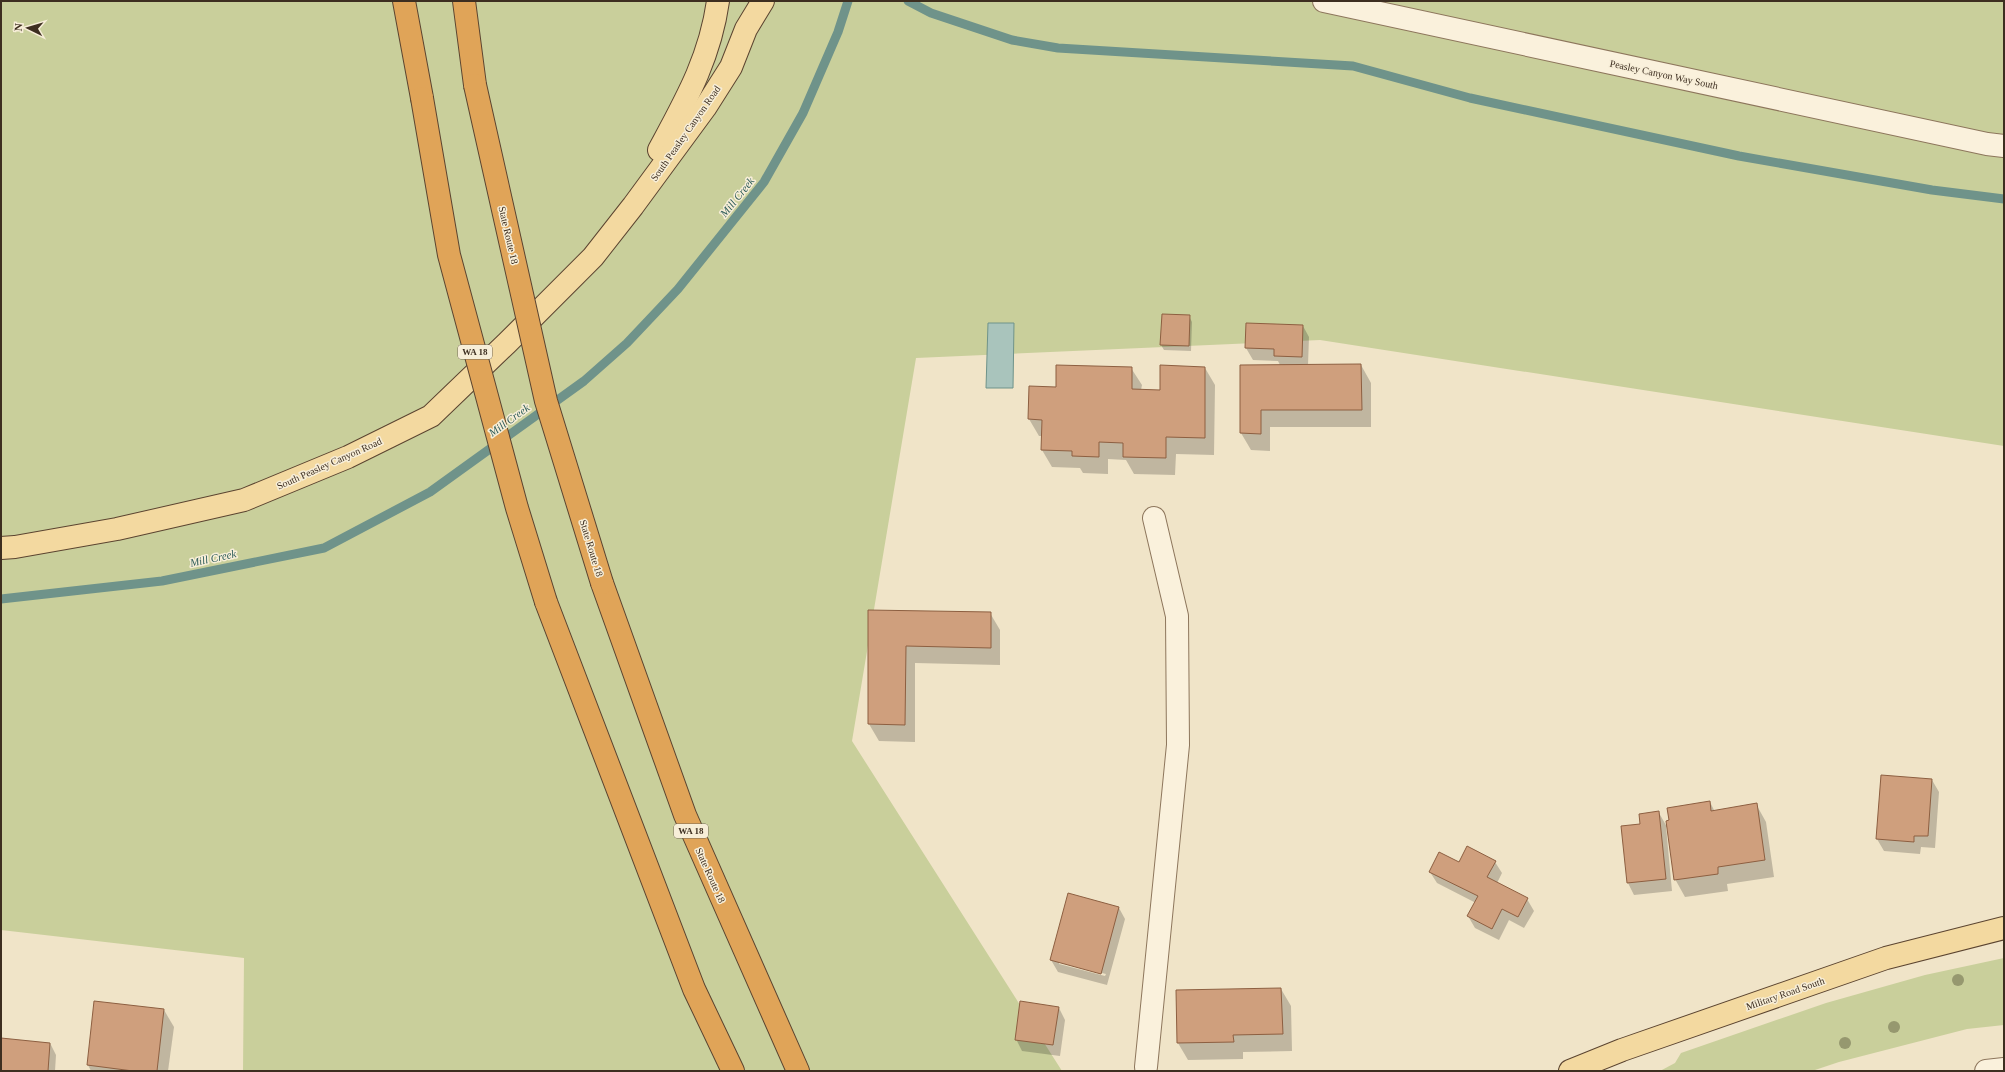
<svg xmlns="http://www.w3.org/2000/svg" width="2005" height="1072" font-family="'Times New Roman',serif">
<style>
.green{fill:#c9cf9b}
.water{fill:#a9c4bc;stroke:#6f938a}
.shadow{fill:#0003;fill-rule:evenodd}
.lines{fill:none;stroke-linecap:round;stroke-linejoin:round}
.stream{stroke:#6f938a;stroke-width:9}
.building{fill:#cf9f7d;stroke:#8d5f41}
.minor-casing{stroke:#8d765c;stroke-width:24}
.major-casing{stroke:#5b4430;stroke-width:24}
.highway-casing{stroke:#5b4430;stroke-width:24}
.minor{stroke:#faf1dc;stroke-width:22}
.major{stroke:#f3d9a0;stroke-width:22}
.highway{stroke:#e0a458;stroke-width:22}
.highway-bridge-casing{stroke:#5b4430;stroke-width:24;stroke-linecap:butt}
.highway-bridge{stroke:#e0a458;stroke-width:22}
.tree{fill:#96986f}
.labels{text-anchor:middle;stroke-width:3;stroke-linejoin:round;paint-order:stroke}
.shield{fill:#f7eed8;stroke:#756857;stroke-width:1}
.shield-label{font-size:9px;font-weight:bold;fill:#3d2e20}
.street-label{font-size:10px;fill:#3d2e20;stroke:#f7eed8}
.water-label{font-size:11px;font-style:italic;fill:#2f5d5a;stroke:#f7eed8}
</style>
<rect width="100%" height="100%" fill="#f0e4c8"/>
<g class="green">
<path d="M1,1H2004V446L1320,340L916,358L852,741L1062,1071H243L244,958L1,930Z"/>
<path d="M2004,958V1025L1967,1029L1839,1062L1812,1071H1660L1675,1063L1681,1053L1826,1003L1925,975Z"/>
</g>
<path class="water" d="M988,323H1014L1013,388H986Z"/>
<g class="shadow">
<path d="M1189,316L1192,322L1191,351L1164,350L1161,345Z"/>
<path d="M1247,324L1303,326L1309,337L1308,365H1361L1371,383V427H1270V451L1251,450L1241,433L1280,365L1278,361L1253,360L1246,348Z"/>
<path d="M1131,368L1142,385L1141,390L1161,391L1205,368L1215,385L1214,455L1176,454L1175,475L1134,474L1126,460L1108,459V474L1083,473L1080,468L1052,467L1042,450V436H1039L1029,419L1057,388Z"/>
<path d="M870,611L990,613L1000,630V665L915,663V742L879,741L869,724Z"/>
<path d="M1881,776L1932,780L1939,792L1935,848L1921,847L1920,854L1884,851L1877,839Z"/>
<path d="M1710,802L1715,812L1756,804L1766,822L1774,877L1727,884L1728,891L1685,897L1675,879Z"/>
<path d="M1659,813L1667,827H1666L1672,891L1634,895L1628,883L1641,825Z"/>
<path d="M1495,862L1502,873L1497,883L1527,899L1534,911L1524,928L1509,920L1499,940L1475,928L1468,916L1476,903L1437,883L1430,872L1459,864Z"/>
<path d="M1119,908L1125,919L1107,985L1058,972L1051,960ZM1059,962L1106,974L1105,976L1059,964Z"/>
<path d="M1281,989L1291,1006L1292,1051L1243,1052V1059L1188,1060L1178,1043Z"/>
<path d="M1059,1008L1065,1020L1060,1056L1022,1051L1016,1039Z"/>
<path d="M164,1010L174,1027L168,1071H91L88,1065Z"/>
<path d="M1,1039L50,1043L56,1055L55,1071H1Z"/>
</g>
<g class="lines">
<g class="stream">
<path d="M908,1L931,13L1012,40L1058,48L1353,66L1470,98L1739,156L1932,190L2004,199"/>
<path d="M1,599L162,581L324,548L430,492L584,381L627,343L678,289L764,182L803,113L838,32L848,1"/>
</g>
</g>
<g class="building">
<path d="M1162,314L1190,315L1189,346L1160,345Z"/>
<path d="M1246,323L1303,325L1302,357L1274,356V349L1245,348Z"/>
<path d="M1361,364L1362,410H1261V434L1240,433V365Z"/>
<path d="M1056,365L1132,367V389L1160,390V365L1205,367V438L1166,437V458L1123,457V443L1099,442V457L1072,456V451L1041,450L1042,420L1028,419L1029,386L1056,387Z"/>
<path d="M868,610L991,612V648L906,646L905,725L868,724Z"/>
<path d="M1881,775L1932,779L1928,836H1914V842L1876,839Z"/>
<path d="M1710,801L1711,811L1757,803L1765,860L1718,867V874L1674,880L1666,821L1669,820L1667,808Z"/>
<path d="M1659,811L1666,879L1627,883L1621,826L1640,824L1639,814Z"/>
<path d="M1467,846L1496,861L1487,877L1528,898L1518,917L1502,909L1492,929L1467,916L1478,896L1429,872L1439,852L1459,862Z"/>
<path d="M1068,893L1119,907L1101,974L1050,960Z"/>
<path d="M1281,988L1283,1034L1233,1035L1234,1042L1177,1043L1176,990Z"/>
<path d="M94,1001L164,1009L157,1071H133L87,1065Z"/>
<path d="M1020,1001L1059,1007L1053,1045L1015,1040Z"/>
<path d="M1,1038L50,1043L48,1071H1Z"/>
</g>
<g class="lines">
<defs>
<g id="minor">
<path d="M1324,1L1987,144L2004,146"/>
<path d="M1146,1067L1178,745L1177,616L1154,518"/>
<path d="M1986,1071L2004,1069"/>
</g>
<g id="major">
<path d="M659,150C686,100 710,58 718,1"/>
<path d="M1,548L15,547L117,529L244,500L348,457L431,416L507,343L593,257L633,206L705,108L731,67L746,29L763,1"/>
<path d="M1570,1071L1622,1050L1886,958L2004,928"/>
</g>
<g id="highway">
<path d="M404,1L422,98"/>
<path d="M464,1L475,85"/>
<path d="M602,583L685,815L798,1071"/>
<path d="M546,602L694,989L733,1071"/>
</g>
</defs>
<use href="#minor" class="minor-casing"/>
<use href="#major" class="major-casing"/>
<use href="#highway" class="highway-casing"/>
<use href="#minor" class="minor"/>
<use href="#major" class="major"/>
<use href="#highway" class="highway"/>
<defs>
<g id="highway-bridge">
<path d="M475,85L546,401L602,583"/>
<path d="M422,98L449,255L517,508L546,602"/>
</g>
</defs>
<use href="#highway-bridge" class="highway-bridge-casing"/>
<use href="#highway-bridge" class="highway-bridge"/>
</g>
<g class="tree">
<circle cx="1958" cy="980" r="6"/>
<circle cx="1894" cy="1027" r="6"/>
<circle cx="1845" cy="1043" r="6"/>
</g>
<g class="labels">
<g class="shield">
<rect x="458" y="345" width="34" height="14" rx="3"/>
<rect x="674" y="824" width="34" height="14" rx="3"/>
</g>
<g class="shield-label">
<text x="475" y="355">WA 18</text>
<text x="691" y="834">WA 18</text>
</g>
<g class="street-label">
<text transform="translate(1664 74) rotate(12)" y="4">Peasley Canyon Way South</text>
<text transform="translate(685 133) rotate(-55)" y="4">South Peasley Canyon Road</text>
<text transform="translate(509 235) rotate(77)" y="4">State Route 18</text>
<text transform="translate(329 463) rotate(-24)" y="4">South Peasley Canyon Road</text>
<text transform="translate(592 548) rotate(73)" y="4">State Route 18</text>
<text transform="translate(711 875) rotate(66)" y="4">State Route 18</text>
<text transform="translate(1785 993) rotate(-19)" y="4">Military Road South</text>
</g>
<g class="water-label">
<text transform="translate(737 197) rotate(-51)" y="4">Mill Creek</text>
<text transform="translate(509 420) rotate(-36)" y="4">Mill Creek</text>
<text transform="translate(213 558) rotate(-12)" y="4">Mill Creek</text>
</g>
</g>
<rect width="2005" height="1072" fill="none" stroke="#3d2e20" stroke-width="4"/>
<g transform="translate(28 28) rotate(275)" stroke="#f7eed8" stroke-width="3" paint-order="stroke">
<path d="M0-3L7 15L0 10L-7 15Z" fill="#3d2e20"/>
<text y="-6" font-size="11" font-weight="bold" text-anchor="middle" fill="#3d2e20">N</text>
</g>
</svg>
